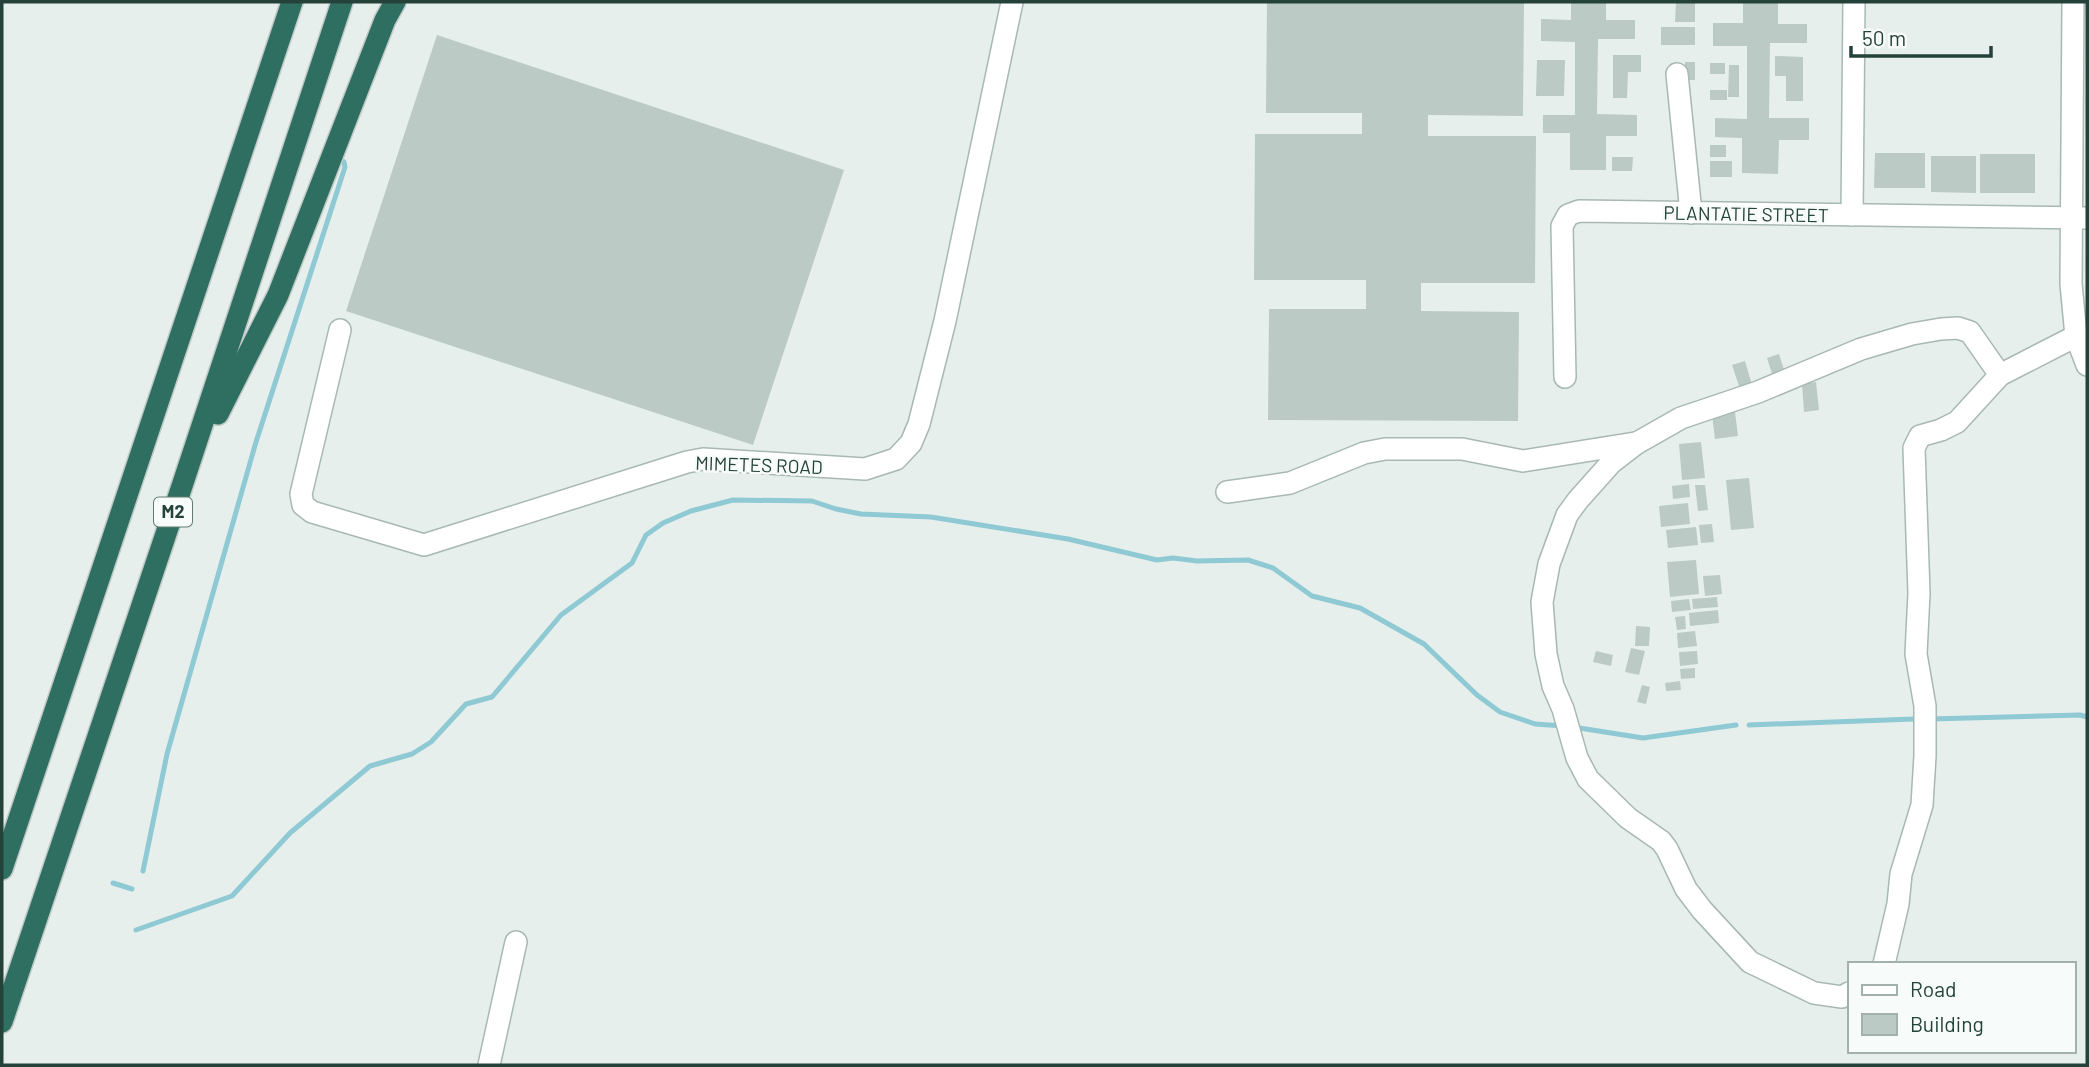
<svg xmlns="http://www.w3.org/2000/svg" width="2089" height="1067" font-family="Barlow,sans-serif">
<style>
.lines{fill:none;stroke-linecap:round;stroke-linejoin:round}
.stream{stroke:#8ec9d4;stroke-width:5}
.building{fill:#bbcac4}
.minor-casing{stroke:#a8b8b2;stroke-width:24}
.highway-casing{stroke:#c2cac8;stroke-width:24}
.minor{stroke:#fff;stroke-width:21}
.highway{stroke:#2f6f62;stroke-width:21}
.labels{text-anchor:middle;stroke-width:5;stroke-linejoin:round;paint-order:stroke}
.shield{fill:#f7fbf9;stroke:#637a73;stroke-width:2}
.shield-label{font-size:18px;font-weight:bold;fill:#24423a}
.street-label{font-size:19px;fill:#24423a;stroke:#f7fbf9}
</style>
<rect width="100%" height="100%" fill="#e6efeb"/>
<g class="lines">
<g class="stream">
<path d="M1930,719L2080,715L2087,717"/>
<path d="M1749,725L1914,719"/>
<path d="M1573,727L1643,738L1736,725"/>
<path d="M143,871L167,754L256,442L345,167L344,162L340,159"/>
<path d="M113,883L132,889"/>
<path d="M136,930L232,896L290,833L370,766L412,754L431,742L466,704L492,697L561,615L632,563L646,535L663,523L691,511L733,500L812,501L836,509L861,514L931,517L1068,539L1157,560L1173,558L1197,561L1248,560L1273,568L1312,596L1360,608L1424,644L1477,695L1500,712L1535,724L1564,726"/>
</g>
</g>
<g class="building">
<path d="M1267,2H1524L1523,116L1428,115V136H1536L1535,283H1421V311L1519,312L1518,421L1268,420L1269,309H1366V280H1254L1255,134H1362V113H1266Z"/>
<path d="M1571,2H1606V20H1635V39H1598L1597,114L1637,115V136H1606V170H1570V133H1543V115H1575V42L1541,41V19L1571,20Z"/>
<path d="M1676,2H1695V22H1675Z"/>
<path d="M1743,2H1778V24H1807V43H1770L1769,118H1809V140H1779L1778,174L1742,173V138L1715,137V118L1747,119V46H1713V23H1743Z"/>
<rect x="1661" y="27" width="34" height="18"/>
<path d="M437,35L844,170L753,445L346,311Z"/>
<path d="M1613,55H1641V72H1628L1627,98H1613Z"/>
<path d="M1775,56L1803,57V101H1786V76H1775Z"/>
<path d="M1537,60H1565L1564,96H1536Z"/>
<rect x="1685" y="62" width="10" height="18"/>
<rect x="1710" y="63" width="15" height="11"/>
<path d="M1729,65H1739V97H1728Z"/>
<rect x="1710" y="90" width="17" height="10"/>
<rect x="1710" y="145" width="16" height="12"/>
<path d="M1875,153H1925V188H1874Z"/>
<rect x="1980" y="154" width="55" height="39"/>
<path d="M1931,156H1976V193L1931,192Z"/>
<path d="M1612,157H1633L1632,171H1612Z"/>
<rect x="1710" y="161" width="22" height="16"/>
<path d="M1779,354L1785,373L1773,377L1767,358Z"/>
<path d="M1745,361L1752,385L1740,389L1732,365Z"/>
<path d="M1816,382L1819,410L1804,412L1802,384Z"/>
<path d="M1735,412L1738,436L1715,439L1712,415Z"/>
<path d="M1701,442L1705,478L1682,480L1679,444Z"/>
<path d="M1749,478L1754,528L1731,530L1726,480Z"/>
<path d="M1689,484L1690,497L1673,499L1672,486Z"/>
<path d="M1695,485H1705L1708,510L1698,511Z"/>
<path d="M1688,503L1690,524L1661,527L1659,506Z"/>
<path d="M1712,524L1714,542L1701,543L1699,525Z"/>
<path d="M1696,527L1698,545L1668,548L1666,530Z"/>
<path d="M1696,560L1699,594L1670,597L1667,562Z"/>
<path d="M1720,575L1722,594L1705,596L1703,576Z"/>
<path d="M1717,597L1718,607L1693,609L1692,599Z"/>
<path d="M1689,599L1691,610L1672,612L1671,601Z"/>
<path d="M1718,610L1719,623L1690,626L1689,613Z"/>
<path d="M1685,616L1686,629L1677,630L1675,617Z"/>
<path d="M1636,626L1650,627L1649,646H1635Z"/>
<path d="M1695,631L1697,646L1678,648L1677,633Z"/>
<path d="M1631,648L1645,651L1639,675L1625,672Z"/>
<path d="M1596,651L1613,655L1611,666L1593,662Z"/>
<path d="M1697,651L1698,664L1680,666L1679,652Z"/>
<path d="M1695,668V678L1681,679L1680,669Z"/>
<path d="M1680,681L1681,690L1666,691L1665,683Z"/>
<path d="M1642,685L1650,687L1646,704L1637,702Z"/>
</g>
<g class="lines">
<defs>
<g id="minor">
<path d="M2073,2L2071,284L2076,336L2087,365"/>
<path d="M1677,74L1691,213"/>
<path d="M1852,215L1854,2"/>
<path d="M340,330L301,494L303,505L312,512L424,545L687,462L703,459L865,469L896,459L911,443L919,424L945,321L1012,2"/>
<path d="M1565,377L1562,226L1568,215L1579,211L2087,218"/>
<path d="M1227,492L1290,483L1364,453L1385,449H1462L1523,461L1635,443"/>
<path d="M1884,964L1898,904L1901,874L1922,805L1925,756V706L1916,654L1919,593L1914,448L1920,436L1941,430L1957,422L2000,375L2076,336"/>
<path d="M1849,993L1842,997L1814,993L1750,962L1702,910L1686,889L1667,849L1661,841L1628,818L1588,779L1577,758L1563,709L1553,686L1546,654L1542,602L1549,564L1567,515L1578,500L1611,463L1637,443L1681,418L1758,392L1861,349L1912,334L1941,329L1958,328L1970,332L2000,375"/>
<path d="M489,1065L516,942"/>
</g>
<g id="highway">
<path d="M218,414L278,295L385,20L395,2"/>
<path d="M2,869L292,2"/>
<path d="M2,1022L183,483L342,2"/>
</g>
</defs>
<use href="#minor" class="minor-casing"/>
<use href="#highway" class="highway-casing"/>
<use href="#minor" class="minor"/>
<use href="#highway" class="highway"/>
</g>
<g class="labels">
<rect class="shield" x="154" y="497.5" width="38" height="29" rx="5"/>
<g class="shield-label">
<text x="173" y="518">M2</text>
</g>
<g class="street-label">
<text transform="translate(1746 214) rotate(1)" y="7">PLANTATIE STREET</text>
<text transform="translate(759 465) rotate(2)" y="7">MIMETES ROAD</text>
</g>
</g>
<rect width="2089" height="1067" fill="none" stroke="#24423a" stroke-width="7"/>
<rect x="1848" y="962" width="228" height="91" fill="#f7fbf9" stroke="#a3b1ad" stroke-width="2"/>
<rect x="1862" y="985" width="35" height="10" fill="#ffffff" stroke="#a3b1ad" stroke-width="2"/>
<text x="1910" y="997" font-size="21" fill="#24423a">Road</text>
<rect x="1862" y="1014" width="35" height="21" fill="#bbcac4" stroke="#a3b1ad" stroke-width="2"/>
<text x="1910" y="1032" font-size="21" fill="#24423a">Building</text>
<path d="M1851 46v10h140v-10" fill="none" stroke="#24423a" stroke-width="3.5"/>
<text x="1862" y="46" font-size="21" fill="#24423a" stroke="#f7fbf9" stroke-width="5" paint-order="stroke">50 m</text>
</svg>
